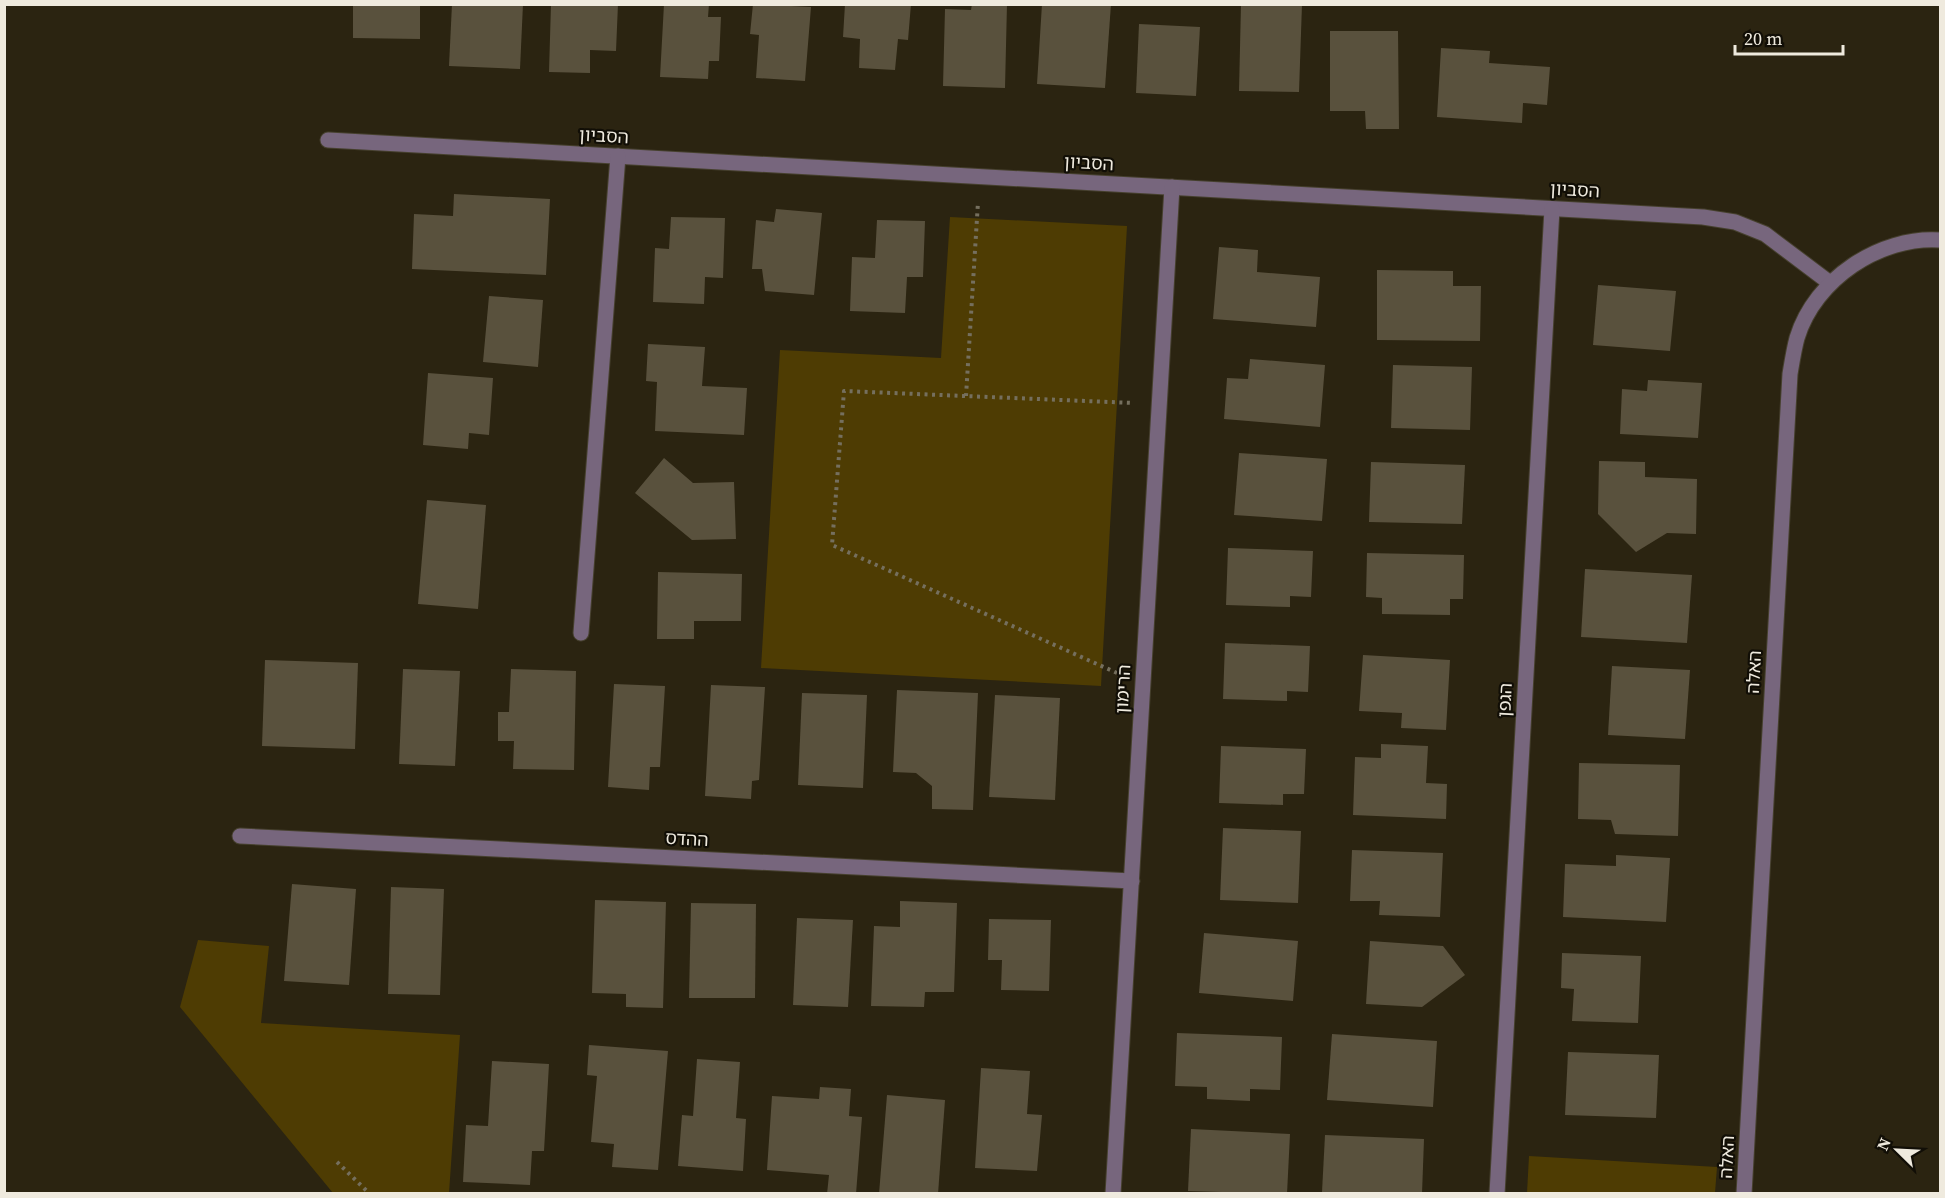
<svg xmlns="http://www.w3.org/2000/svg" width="1945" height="1198" font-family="'Source Serif 4','Noto Sans Hebrew',serif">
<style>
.green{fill:#4e3c03}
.building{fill:#59513d}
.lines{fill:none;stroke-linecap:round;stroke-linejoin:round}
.minor-casing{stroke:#46402e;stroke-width:17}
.path{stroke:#756f5e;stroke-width:4;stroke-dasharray:3 4.5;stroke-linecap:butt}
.minor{stroke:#77667d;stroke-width:15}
.labels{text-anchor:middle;stroke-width:4.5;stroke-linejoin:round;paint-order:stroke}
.street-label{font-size:18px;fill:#efeade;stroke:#110e06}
</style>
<rect width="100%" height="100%" fill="#2b2411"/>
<g class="green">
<path d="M950,217L1127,226L1101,686L761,668L780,350L941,358Z"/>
<path d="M198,940L269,946L261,1023L460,1035L449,1193H333L180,1007Z"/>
<path d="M1529,1156L1717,1167L1715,1193H1527Z"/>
</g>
<g class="building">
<path d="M353,4H420V39L353,38Z"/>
<path d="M452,4H523L520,69L449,66Z"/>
<path d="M551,4H618L616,51L590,50V73L549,72Z"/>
<path d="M664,4H709L708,17H721L719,61H709L708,79L660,77Z"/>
<path d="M753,4L811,7L805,81L756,78L759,35L750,34Z"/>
<path d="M845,4H911L908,40L898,39L895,70L859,68L860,39L843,37Z"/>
<path d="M972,4H1007L1005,88L943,86L945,9L971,10Z"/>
<path d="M1042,4H1111L1105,88L1037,84Z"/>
<path d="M1241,4H1302L1299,92L1239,91Z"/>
<path d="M1139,24L1200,27L1196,96L1136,93Z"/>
<path d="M1330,31H1398L1399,129H1366L1365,111H1330Z"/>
<path d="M1441,48L1490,51L1489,63L1550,67L1547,105L1523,103L1522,123L1437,117Z"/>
<path d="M454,194L550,199L546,275L412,269L414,214L453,216Z"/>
<path d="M776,209L822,213L814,295L765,291L762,269H752L756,220L774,222Z"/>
<path d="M671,217L725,218L723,278L705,277L704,304L653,302L655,248L669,249Z"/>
<path d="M877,220L925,221L923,277H907L905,313L850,311L852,257L875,258Z"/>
<path d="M1219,247L1258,250L1257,272L1320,277L1316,327L1213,319Z"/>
<path d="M1377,270L1453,271V286H1481L1480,341L1377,340Z"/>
<path d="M1598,285L1676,291L1670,351L1593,345Z"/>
<path d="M489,296L543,300L538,367L483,362Z"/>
<path d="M648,344L705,347L702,386L747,388L744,435L655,431L657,382L646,381Z"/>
<path d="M1250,359L1325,365L1320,427L1224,419L1227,378L1248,379Z"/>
<path d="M1393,365L1472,367L1470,430L1391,428Z"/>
<path d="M428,373L493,378L489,435L469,433L468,449L423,445Z"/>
<path d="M1648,380L1702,383L1698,438L1620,434L1622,389L1647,391Z"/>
<path d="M1239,453L1327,459L1322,521L1234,515Z"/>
<path d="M664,458L693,483L734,482L736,539L692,540L635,493Z"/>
<path d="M1599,461L1645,462V477L1697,479L1696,534L1667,533L1636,552L1598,514Z"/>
<path d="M1371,462L1465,465L1462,524L1369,522Z"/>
<path d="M427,500L486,505L478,609L418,604Z"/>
<path d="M1228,548L1313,551L1311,597L1290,596V607L1226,605Z"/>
<path d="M1367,553L1464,555L1463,599H1450V615L1382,614V598L1366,597Z"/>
<path d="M1585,569L1692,575L1687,643L1581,637Z"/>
<path d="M658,572L742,574L741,621H694V639H657Z"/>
<path d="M1225,643L1310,646L1308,692L1287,691V701L1223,699Z"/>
<path d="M1363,655L1450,660L1446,730L1401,728L1402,713L1359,711Z"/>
<path d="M265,660L358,663L355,749L262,746Z"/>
<path d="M1612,666L1690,670L1685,739L1608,735Z"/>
<path d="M403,669L460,671L455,766L399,764Z"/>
<path d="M511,669L576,671L574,770L513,769L514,741H498V712H509Z"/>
<path d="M614,684L665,686L660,767H650L649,790L608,787Z"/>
<path d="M711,685L765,687L759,780L752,781L751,799L705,796Z"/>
<path d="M897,690L978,693L973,810L932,809V786L916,773L893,772Z"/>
<path d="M802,693L867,695L863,788L798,785Z"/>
<path d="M995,695L1060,698L1055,800L989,797Z"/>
<path d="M1381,744L1428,746L1426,783L1447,784L1446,819L1353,815L1355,757L1381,758Z"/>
<path d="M1221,746L1306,749L1304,794H1283V805L1219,803Z"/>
<path d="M1579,763L1680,765L1678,836L1615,834L1611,820L1578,819Z"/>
<path d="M1223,828L1301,831L1298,903L1220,900Z"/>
<path d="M1352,850L1443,853L1440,917L1379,915L1380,901H1350Z"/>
<path d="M1616,855L1670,858L1666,922L1563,917L1565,864L1616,866Z"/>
<path d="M292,884L356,889L349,985L284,981Z"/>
<path d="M391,887L444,889L440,995L388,994Z"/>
<path d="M595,900L666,902L663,1008L626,1007V994L592,993Z"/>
<path d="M900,901L957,903L954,992H925L924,1007L871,1006L874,926L900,927Z"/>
<path d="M691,903L756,904L755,998H689Z"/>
<path d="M797,918L853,920L848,1007L793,1005Z"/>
<path d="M989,919L1051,920L1049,991L1001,990L1002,960H988Z"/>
<path d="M1204,933L1298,941L1293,1001L1199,993Z"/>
<path d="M1370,941L1443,946L1465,975L1422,1007L1366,1004Z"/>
<path d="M1562,953L1641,956L1638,1023L1572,1021L1574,989L1561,988Z"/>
<path d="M1177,1033L1282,1037L1280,1090L1250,1089V1101L1207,1099V1087L1175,1086Z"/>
<path d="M1332,1034L1437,1041L1433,1107L1327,1100Z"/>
<path d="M589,1045L668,1051L658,1170L612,1167L614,1144L591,1142L597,1076L587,1075Z"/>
<path d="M1568,1052L1659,1055L1656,1118L1565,1115Z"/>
<path d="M697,1059L740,1062L736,1118L746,1119L743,1171L678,1166L682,1115L693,1116Z"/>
<path d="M492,1061L549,1064L544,1151H532L530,1185L463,1182L466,1125L488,1126Z"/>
<path d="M981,1068L1030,1071L1027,1114L1042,1115L1037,1171L975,1168Z"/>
<path d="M820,1087L851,1089L849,1116L862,1117L856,1194H827L829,1175L767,1170L772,1096L819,1099Z"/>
<path d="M887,1095L945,1100L938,1194H879Z"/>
<path d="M1191,1129L1290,1134L1287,1194L1188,1191Z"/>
<path d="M1325,1135L1424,1139L1422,1194L1322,1192Z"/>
</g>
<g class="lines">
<defs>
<g id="minor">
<path d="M328,140L1703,217L1735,222L1765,234L1830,283"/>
<path d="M581,633L618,156"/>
<path d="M240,836L1132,881"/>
<path d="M1113,1194L1172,187"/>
<path d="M1497,1194L1552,209"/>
<path d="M1744,1194L1790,374C1792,362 1794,349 1797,338C1815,279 1880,236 1940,240"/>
</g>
</defs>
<use href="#minor" class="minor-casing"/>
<g class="path">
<path d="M966,396L978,202"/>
<path d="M1117,673L832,545L844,391L1134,403"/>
<path d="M337,1162L370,1194"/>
</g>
<use href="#minor" class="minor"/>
</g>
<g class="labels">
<g class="street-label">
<text transform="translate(604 136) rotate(3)" y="6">הסביון</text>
<text transform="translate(1089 163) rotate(3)" y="6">הסביון</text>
<text transform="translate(1575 190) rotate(3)" y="6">הסביון</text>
<text transform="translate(1754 672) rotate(-87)" y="6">האלה</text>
<text transform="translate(1123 689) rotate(-87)" y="6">הרימון</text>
<text transform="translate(1505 700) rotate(-87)" y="6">הגפן</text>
<text transform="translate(687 839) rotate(3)" y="6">ההדס</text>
<text transform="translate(1727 1157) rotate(-87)" y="6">האלה</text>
</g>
</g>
<rect width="1945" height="1198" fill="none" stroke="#efeade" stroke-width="12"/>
<g transform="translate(1897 1150) rotate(294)" stroke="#110e06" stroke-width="4.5" paint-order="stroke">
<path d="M0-4.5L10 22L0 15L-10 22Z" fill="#efeade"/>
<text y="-9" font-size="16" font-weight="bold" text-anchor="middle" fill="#efeade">N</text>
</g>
<path d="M1735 45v9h108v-9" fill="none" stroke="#efeade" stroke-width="3"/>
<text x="1744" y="45" font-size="18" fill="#efeade" stroke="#110e06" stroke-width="4.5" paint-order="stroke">20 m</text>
</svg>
